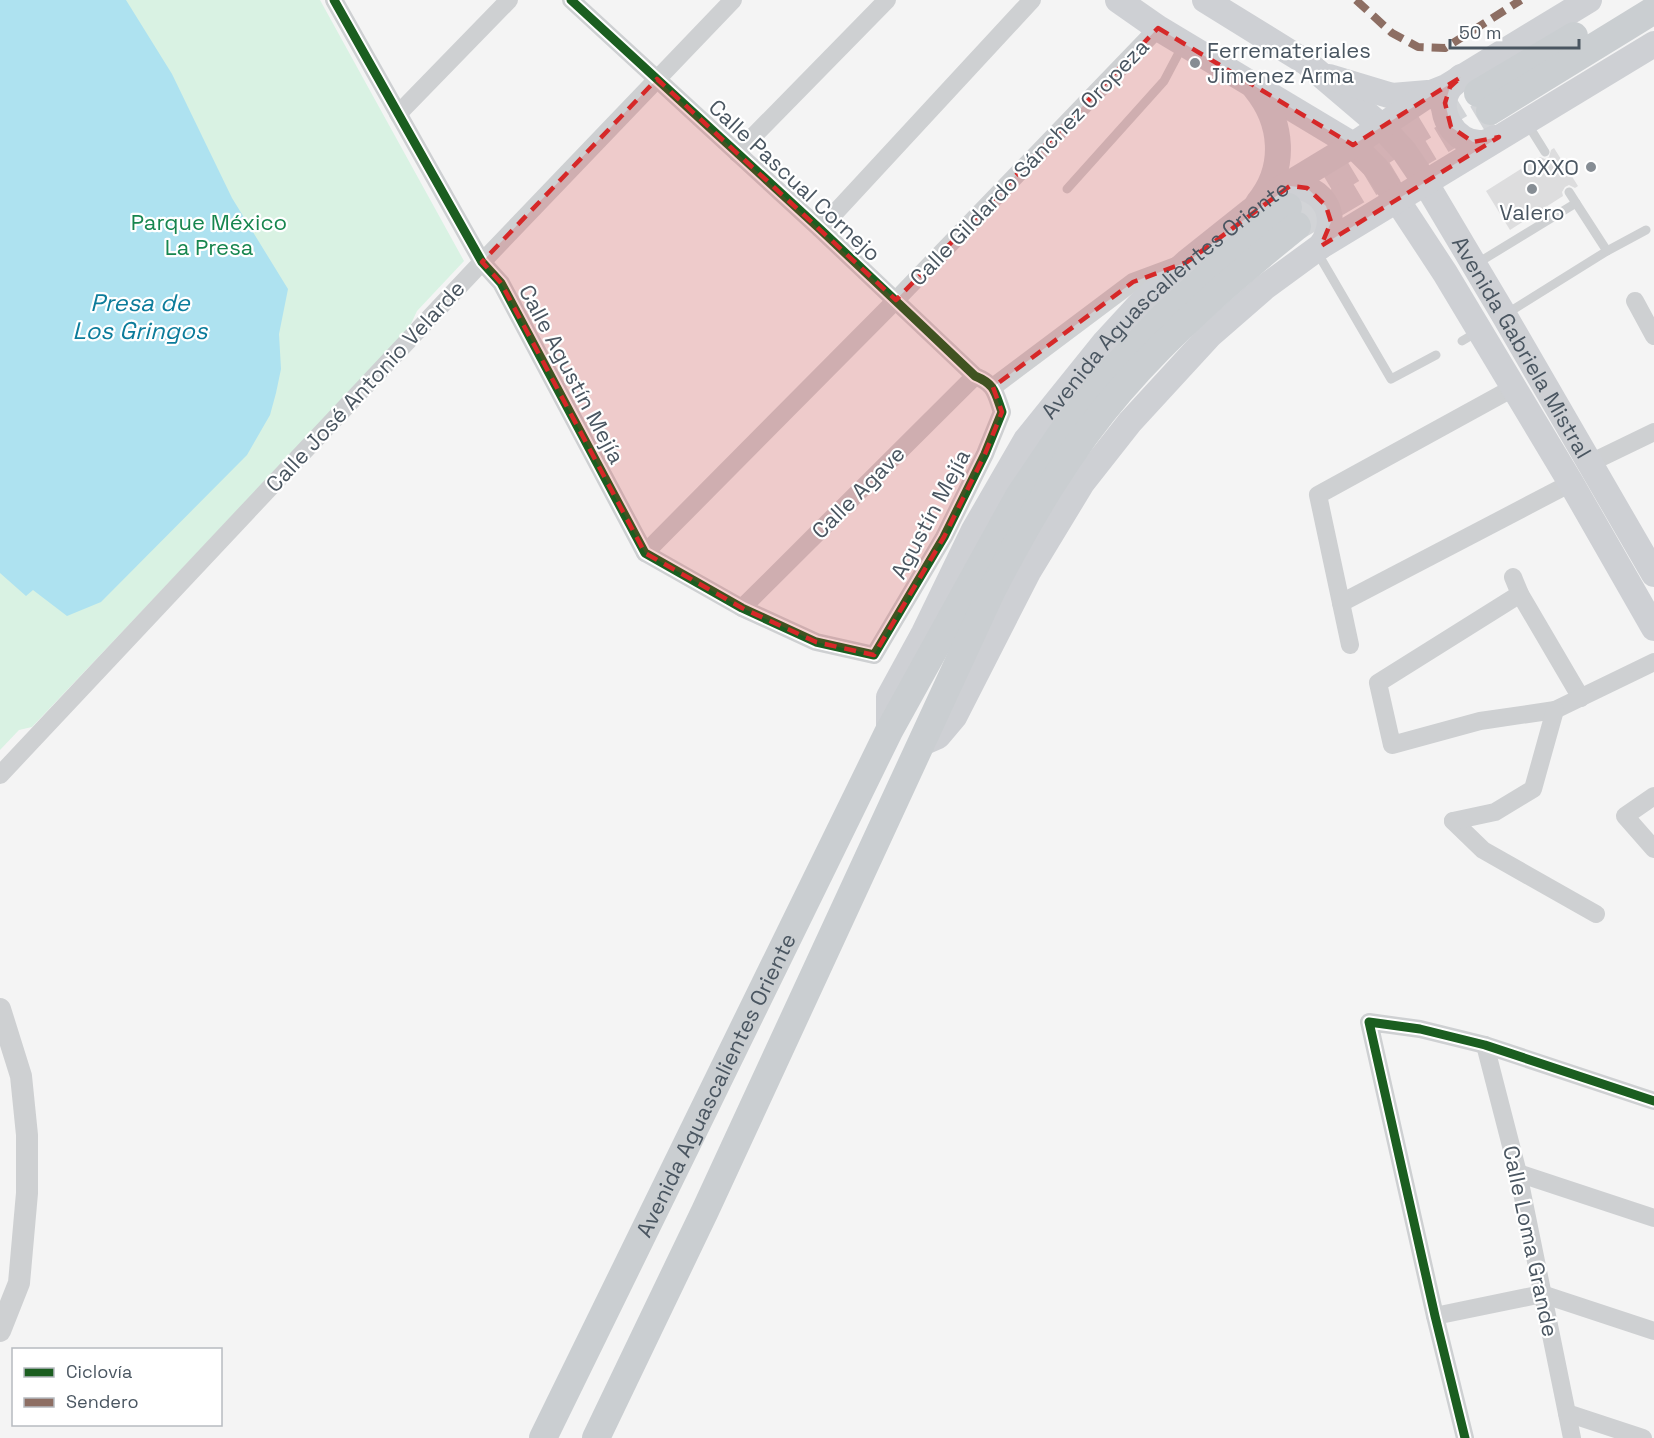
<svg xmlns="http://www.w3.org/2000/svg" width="1654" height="1438" font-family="'Space Grotesk',sans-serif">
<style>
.green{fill:#d9f2e3}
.water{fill:#aee2f0}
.building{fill:#ddddde}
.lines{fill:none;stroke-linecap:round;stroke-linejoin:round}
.primary-tunnel{stroke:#d2d4d7;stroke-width:28;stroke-dasharray:28 14;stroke-linecap:butt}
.service{stroke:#ced0d2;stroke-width:9}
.minor{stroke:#ced0d2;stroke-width:18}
.tertiary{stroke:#ced0d2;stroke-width:22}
.secondary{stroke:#ced0d4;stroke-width:26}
.primary{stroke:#caced1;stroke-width:28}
.quiet{stroke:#8d6e63;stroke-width:8;stroke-dasharray:15 8;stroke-linecap:butt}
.cycleway-casing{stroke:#fff;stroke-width:13}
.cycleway{stroke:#1b5e20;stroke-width:9}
.marked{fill:#d62828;fill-opacity:0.2;stroke:#d62828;stroke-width:4.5;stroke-dasharray:12 8;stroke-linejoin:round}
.poi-dot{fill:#868d94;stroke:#fff;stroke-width:2}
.labels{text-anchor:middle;stroke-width:4.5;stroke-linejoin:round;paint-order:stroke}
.poi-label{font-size:22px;fill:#4a5661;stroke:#fff;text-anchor:start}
.street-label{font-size:22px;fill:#4a5661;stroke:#fff}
.park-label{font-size:22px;fill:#17864f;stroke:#fff}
.water-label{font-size:24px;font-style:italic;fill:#0c7c9b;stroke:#fff}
</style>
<rect width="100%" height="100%" fill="#f4f4f4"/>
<path class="green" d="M0,0H320L464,261L417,311L408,330L32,727L19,730L0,750Z"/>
<path class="water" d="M0,0H126L172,74L232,198L288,289L279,334L281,369L276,393L270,415L247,455L101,602L67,616L33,590L26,596L0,573Z"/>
<path class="building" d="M1554,148L1578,186L1575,188L1569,185L1565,187L1562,192L1563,196L1510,230L1486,191L1540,157L1545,159L1549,157L1551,150Z"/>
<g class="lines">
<g class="primary-tunnel">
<path d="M1292,205L1478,93"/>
<path d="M1297,226L1490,111"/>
</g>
<g class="service">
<path d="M1527,123L1545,152"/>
<path d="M1067,189L1164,81L1183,45"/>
<path d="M1576,203L1607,251"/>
<path d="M1317,252L1391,379L1436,355"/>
<path d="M1476,264L1576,203L1569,192"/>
<path d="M1506,314L1607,251L1646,230"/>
<path d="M1462,341L1477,332"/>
</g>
<g class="minor">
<path d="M334,0L482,262L501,283L645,553L742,608L816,642L874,655L944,537L985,454L1002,412C995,392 995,384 975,376L820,229L571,0"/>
<path d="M398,114L509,0"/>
<path d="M737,153L887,0"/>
<path d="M820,229L1032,0"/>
<path d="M1635,301L1654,336"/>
<path d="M993,387L1133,282L1176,266"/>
<path d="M1590,463L1654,432"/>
<path d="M645,553L896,300L1158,28"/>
<path d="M1513,577L1520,594L1581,698"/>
<path d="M1520,594L1378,683L1392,745L1480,721L1555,710L1654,662"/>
<path d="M1341,603L1571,483"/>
<path d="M742,608L975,376"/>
<path d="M1350,645L1318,495L1513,388"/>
<path d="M0,775L482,262L733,0"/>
<path d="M1654,796L1625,816L1654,849"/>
<path d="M1453,821L1483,850L1596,914"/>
<path d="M1453,821L1495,812L1533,789L1555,710"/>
<path d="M1485,1045L1518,1173L1572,1438"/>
<path d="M1518,1173L1654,1218"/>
<path d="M1435,1316L1542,1294L1654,1331"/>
<path d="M1567,1413L1643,1438"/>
<path d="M1465,1438L1435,1316L1369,1022L1420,1029L1485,1045L1654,1101"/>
</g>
<path class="tertiary" d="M0,1009L21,1076L27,1135V1193L19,1283L0,1331"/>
<g class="secondary">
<path d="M1118,0L1158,28L1353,145L1376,168L1445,273L1571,483L1654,628"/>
<path id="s1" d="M1205,0L1307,63L1381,126L1404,151L1425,182L1504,315L1654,574"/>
<path d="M1329,77L1392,96L1428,93"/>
<path d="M1461,77C1458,80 1453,84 1450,87C1433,110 1455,145 1482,143C1486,143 1491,140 1495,138"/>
<path d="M1255,88C1283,122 1287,168 1258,203"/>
<path d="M1282,188C1319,179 1344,215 1321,246"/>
<path id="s2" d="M889,731V697L924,633L974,530L1026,440L1105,342L1140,304L1187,262L1251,211L1282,188L1353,145L1431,93L1446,87L1589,0"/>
<path d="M922,743L938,736L954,717L1028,572L1082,483L1130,422L1210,335L1265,287L1321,246L1654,44"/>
</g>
<g class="primary">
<path d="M1478,93L1574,36"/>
<path d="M1490,111L1654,10"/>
<path id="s3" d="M543,1438L889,731L1019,496L1061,434L1104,379L1163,317L1229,256L1288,207"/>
<path d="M596,1438L705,1211L992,590C1028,521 1068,451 1120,391C1173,330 1234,277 1297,226"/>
</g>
<path class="quiet" d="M1356,0L1392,33L1418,47L1445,48L1521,0"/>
<defs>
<g id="cycleway">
<path d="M334,0L482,262L501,283L645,553L742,608L816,642L874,655L944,537L985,454L1002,412C995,392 995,384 975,376L820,229L571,0"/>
<path d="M1465,1438L1435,1316L1369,1022L1420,1029L1485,1045L1654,1101"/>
</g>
</defs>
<use href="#cycleway" class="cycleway-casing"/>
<use href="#cycleway" class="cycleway"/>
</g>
<path class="marked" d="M1158,28L1353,145L1461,77L1450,87L1445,103L1451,127L1473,142L1499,137L1321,246L1331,222L1326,206L1307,188L1290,186L1187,262L1133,282L993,387L1002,412L985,454L944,537L874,655L816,642L742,608L645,553L501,283L482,262L657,79L896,300Z"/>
<g class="poi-dot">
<circle cx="1195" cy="63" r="6"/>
<circle cx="1591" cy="167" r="6"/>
<circle cx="1532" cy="189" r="6"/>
</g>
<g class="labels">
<g class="poi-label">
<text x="1207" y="58">Ferremateriales<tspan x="1207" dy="25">Jimenez Arma</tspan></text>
<text x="1579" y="175" text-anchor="end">OXXO</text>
<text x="1532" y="220" text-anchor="middle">Valero</text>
</g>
<g class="street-label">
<text transform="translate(1029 162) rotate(-46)" y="8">Calle Gildardo Sánchez Oropeza</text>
<text transform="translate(795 180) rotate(43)" y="8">Calle Pascual Cornejo</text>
<text dy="8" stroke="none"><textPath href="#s2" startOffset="524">Avenida Aguascalientes Oriente</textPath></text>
<text dy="8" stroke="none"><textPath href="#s1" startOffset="480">Avenida Gabriela Mistral</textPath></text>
<text transform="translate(572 374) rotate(62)" y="8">Calle Agustín Mejía</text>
<text transform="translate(365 386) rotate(-47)" y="8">Calle José Antonio Velarde</text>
<text transform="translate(858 492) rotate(-45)" y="8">Calle Agave</text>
<text transform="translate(930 514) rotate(-62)" y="8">Agustín Mejía</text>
<text dy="8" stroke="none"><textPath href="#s3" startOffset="393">Avenida Aguascalientes Oriente</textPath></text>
<text transform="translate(1531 1241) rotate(78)" y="8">Calle Loma Grande</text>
</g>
<g class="park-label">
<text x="209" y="230">Parque México<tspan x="209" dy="25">La Presa</tspan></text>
</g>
<g class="water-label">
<text x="140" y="311">Presa de<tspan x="140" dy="28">Los Gringos</tspan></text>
</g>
</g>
<rect x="12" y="1348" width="210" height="78" fill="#ffffff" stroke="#b7bbc0" stroke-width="1.5"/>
<rect x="24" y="1368" width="30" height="9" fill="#1b5e20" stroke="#b7bbc0" stroke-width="1.5"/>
<text x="66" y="1378" font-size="18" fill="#4a5661">Ciclovía</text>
<rect x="24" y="1398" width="30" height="9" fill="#8d6e63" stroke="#b7bbc0" stroke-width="1.5"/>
<text x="66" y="1408" font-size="18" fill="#4a5661">Sendero</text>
<path d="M1450 39v9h129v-9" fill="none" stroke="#4a5661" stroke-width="3"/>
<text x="1459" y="39" font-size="18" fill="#4a5661" stroke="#ffffff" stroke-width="4.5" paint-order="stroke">50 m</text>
</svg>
